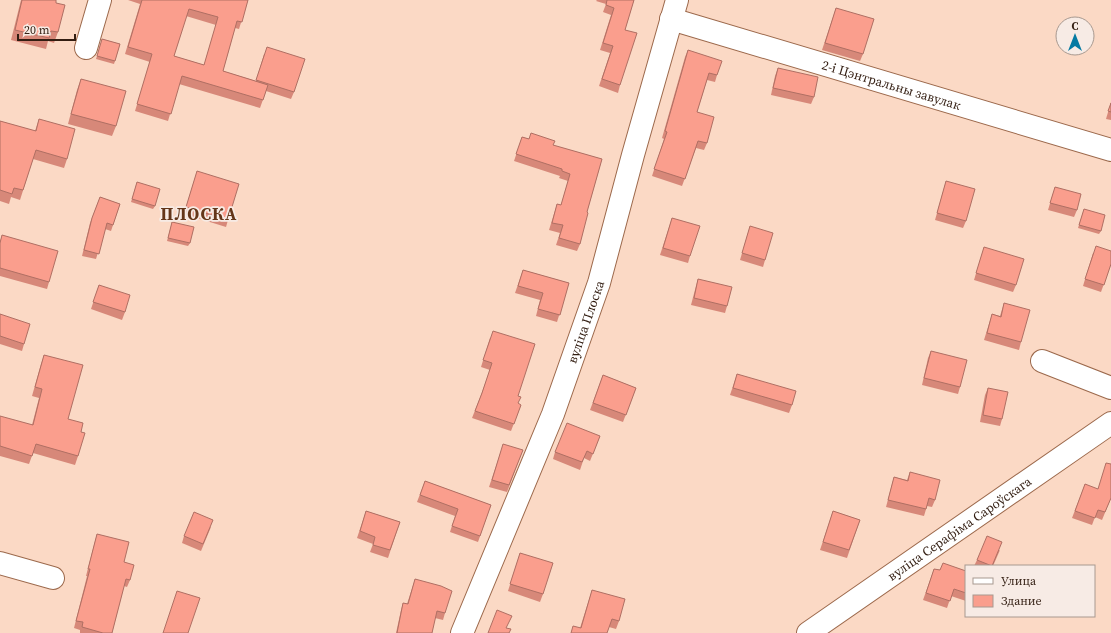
<svg xmlns="http://www.w3.org/2000/svg" width="1111" height="633" font-family="'Source Serif 4',serif">
<style>
.lines{fill:none;stroke-linecap:round;stroke-linejoin:round}
.minor-casing{stroke:#9c694c;stroke-width:24}
.minor{stroke:#fff;stroke-width:22}
.wall{fill:#d78879;fill-rule:evenodd}
.building{fill:#fa9e8d;stroke:#af6f63;fill-rule:evenodd}
.labels{text-anchor:middle;stroke-width:3.5;stroke-linejoin:round;paint-order:stroke}
.street-label{font-size:13px;fill:#321d11;stroke:#f7ebe5}
.district-label{font-size:17px;font-weight:bold;letter-spacing:1px;fill:#643619;stroke:#f7ebe5}
</style>
<rect width="100%" height="100%" fill="#fbd9c5"/>
<g class="lines">
<defs>
<g id="minor">
<path id="s1" d="M671,19L1111,150"/>
<path d="M86,48L100,0"/>
<path d="M1042,361L1111,388"/>
<path d="M0,563L53,578"/>
<path id="s2" d="M462,633L553,414L599,283L633,155L677,0"/>
<path id="s3" d="M808,633L1111,423"/>
</g>
</defs>
<use href="#minor" class="minor-casing"/>
<use href="#minor" class="minor"/>
</g>
<g class="wall">
<path d="M21,0H56V3L58,32L54,43L48,41L46,49L11,40Z"/>
<path d="M128,0H248L239,29L235,28L223,71L256,81L264,54L294,92L291,99L266,91L260,108L179,84L168,121L135,111L150,62L125,54L140,4ZM186,16L216,25L204,65L174,56Z"/>
<path d="M597,0H634L625,30L620,85L618,93L599,86L610,53L600,50L611,15L603,12L606,4L596,1Z"/>
<path d="M836,8L863,54L860,61L822,50Z"/>
<path d="M102,39L120,44L114,64L96,59Z"/>
<path d="M688,50L717,75L715,82L707,80L697,112L707,143L704,150L696,148L682,186L652,176L664,139L662,138L685,57Z"/>
<path d="M778,68L814,97L811,104L771,95L775,76Z"/>
<path d="M81,79L116,126L112,136L68,124L77,90Z"/>
<path d="M1111,102V120L1106,119Z"/>
<path d="M39,119L67,159L64,168L33,159L20,200L11,197L9,204L0,201V121L35,131Z"/>
<path d="M522,137L602,159L587,212L580,244L577,251L556,245L560,233L549,230L557,204L561,205L568,181L559,178L560,176L514,161Z"/>
<path d="M197,171L228,220L226,227L184,214Z"/>
<path d="M946,181L966,221L963,228L935,220Z"/>
<path d="M137,182L155,206L153,209L131,202Z"/>
<path d="M1055,187L1077,210L1074,217L1048,210Z"/>
<path d="M100,197L120,204L111,231L105,229L96,259L82,256L90,223Z"/>
<path d="M1084,209L1101,231L1099,234L1078,228Z"/>
<path d="M672,218L690,256L688,263L660,255Z"/>
<path d="M172,222L190,243L188,246L167,241Z"/>
<path d="M750,226L765,260L763,267L740,260Z"/>
<path d="M2,235L49,282L47,289L0,276V242Z"/>
<path d="M984,247L1016,285L1013,292L974,280Z"/>
<path d="M1093,253L1111,264L1101,292L1083,286Z"/>
<path d="M523,270L569,283L557,322L536,316L540,300L515,293Z"/>
<path d="M698,279L727,306L725,313L691,305L696,286Z"/>
<path d="M99,285L125,312L122,320L91,309Z"/>
<path d="M1004,303L1021,342L1019,350L984,340L992,314L1000,316Z"/>
<path d="M0,314L24,344L22,351L0,344Z"/>
<path d="M490,338L518,396V404L521,405L511,431L472,418L481,395L490,370L481,367Z"/>
<path d="M931,351L960,387L958,394L922,385L928,358Z"/>
<path d="M44,355L68,419L81,432L78,456L75,465L33,453L29,464L0,456V417L32,425L39,398L32,396L41,364Z"/>
<path d="M737,374L792,405L789,413L730,395Z"/>
<path d="M603,375L636,388L623,422L590,410Z"/>
<path d="M988,388L1002,419L1000,426L980,422L985,395Z"/>
<path d="M600,436L590,461L584,458L580,470L553,459L555,452Z"/>
<path d="M523,450L507,492L489,487L501,451Z"/>
<path d="M910,472L935,500L932,507L927,506L924,516L886,507L892,484L894,477L907,480Z"/>
<path d="M425,481L491,505L478,542L450,532L455,516L417,502Z"/>
<path d="M1085,484L1111,498L1102,520L1095,517L1092,525L1072,518Z"/>
<path d="M366,511L400,522L388,558L370,552L373,544L357,538Z"/>
<path d="M833,511L860,520L847,558L820,550Z"/>
<path d="M211,527L201,551L182,543L184,536Z"/>
<path d="M97,534L124,562L130,580L127,587L124,586L112,633H80V630L74,628L87,576H86L95,541Z"/>
<path d="M1000,550L993,566H974L977,560Z"/>
<path d="M520,553L543,594L540,602L508,591Z"/>
<path d="M934,569L940,570L966,571V601L951,596L947,608L923,600Z"/>
<path d="M415,579L445,613L443,620L435,618L432,633H396L401,610L403,603L407,604Z"/>
<path d="M592,590L619,621L616,629L609,627L580,628Z"/>
</g>
<g class="building">
<path d="M22,0H56V3L65,5L58,32L51,31L49,38L15,30Z"/>
<path d="M142,0H248L242,22L237,21L223,71L268,85L263,100L182,76L171,114L137,104L152,54L128,47ZM189,9L218,17L204,65L174,56Z"/>
<path d="M607,0H634L625,30L637,33L620,85L602,79L613,46L603,43L614,8L606,5Z"/>
<path d="M836,8L874,19L863,54L825,43Z"/>
<path d="M102,39L120,44L115,61L97,56Z"/>
<path d="M267,47L305,59L294,92L256,80Z"/>
<path d="M688,50L722,61L717,75L709,73L697,112L714,117L707,143L698,141L685,179L654,169L667,132L665,131Z"/>
<path d="M778,68L818,77L814,97L773,88Z"/>
<path d="M81,79L126,91L116,126L71,114Z"/>
<path d="M1111,103V112L1108,111Z"/>
<path d="M39,119L75,129L67,159L36,150L23,190L14,188L12,194L0,190V121L36,131Z"/>
<path d="M531,133L555,141L553,145L602,159L587,212L588,213L580,244L559,238L563,225L552,223L557,204L561,205L570,174L562,171V169L516,154L522,137L529,139Z"/>
<path d="M197,171L239,184L228,220L186,207Z"/>
<path d="M946,181L975,189L966,221L937,213Z"/>
<path d="M137,182L160,189L155,206L132,199Z"/>
<path d="M1055,187L1081,194L1077,210L1050,203Z"/>
<path d="M100,197L120,204L113,225L107,223L99,254L84,250L92,218Z"/>
<path d="M1084,209L1105,215L1101,231L1079,225Z"/>
<path d="M672,218L700,226L690,256L663,248Z"/>
<path d="M172,222L194,227L190,243L168,238Z"/>
<path d="M750,226L773,233L765,260L742,253Z"/>
<path d="M2,235L58,251L49,282L0,268V243Z"/>
<path d="M1096,246L1111,251V264L1104,285L1085,279Z"/>
<path d="M984,247L1024,259L1016,285L976,273Z"/>
<path d="M523,270L569,283L560,315L538,309L543,293L518,286Z"/>
<path d="M698,279L732,287L727,306L694,298Z"/>
<path d="M99,285L130,295L125,312L93,302Z"/>
<path d="M1004,303L1030,310L1021,342L987,333L992,314L1001,317Z"/>
<path d="M0,314L30,324L24,344L0,336Z"/>
<path d="M493,331L535,344L518,396L521,397L518,403L521,405L514,424L475,411L482,393L492,363L483,360Z"/>
<path d="M931,351L967,360L960,387L924,378Z"/>
<path d="M44,355L83,365L68,419L83,423L81,432L85,433L78,456L36,444L32,456L0,446V416L33,425L42,389L35,387Z"/>
<path d="M737,374L796,391L792,405L733,388Z"/>
<path d="M603,375L636,388L626,415L593,403Z"/>
<path d="M988,388L1008,392L1002,419L983,415Z"/>
<path d="M567,423L600,436L593,454L587,451L582,462L555,452Z"/>
<path d="M503,444L523,450L509,485L492,480Z"/>
<path d="M1106,463L1111,464V498L1105,512L1098,510L1095,518L1075,511L1085,484L1098,489Z"/>
<path d="M910,472L940,480L935,500L929,498L926,509L888,500L894,477L908,481Z"/>
<path d="M425,481L491,505L480,536L452,526L458,509L420,495Z"/>
<path d="M366,511L400,522L390,550L373,545L375,537L360,531Z"/>
<path d="M833,511L860,520L849,550L823,542Z"/>
<path d="M194,512L213,520L203,544L184,536Z"/>
<path d="M97,534L129,542L124,562L134,565L130,580L126,579L112,633H103L82,627L83,622L76,621L90,569H88Z"/>
<path d="M987,536L1002,542L992,566L977,560Z"/>
<path d="M520,553L553,563L543,594L510,584Z"/>
<path d="M943,563L966,571V593L954,589L950,601L926,593L934,569L940,570Z"/>
<path d="M415,579L441,586L452,591L445,613L437,611L432,633H397L403,603L408,604Z"/>
<path d="M592,590L625,599L619,621L612,619L607,633H571L573,626L581,628Z"/>
<path d="M177,591L200,598L188,633H163Z"/>
<path d="M497,610L512,616L506,628L511,629L509,633H488Z"/>
</g>
<g class="labels">
<g class="street-label">
<text dy="5" stroke="none"><textPath href="#s1" startOffset="230">2-і Цэнтральны завулак</textPath></text>
<text dy="5" stroke="none"><textPath href="#s2" startOffset="335">вуліца Плоска</textPath></text>
<text dy="5" stroke="none"><textPath href="#s3" startOffset="184">вуліца Серафіма Сароўскага</textPath></text>
</g>
<g class="district-label">
<text x="199" y="220">ПЛОСКА</text>
</g>
</g>
<rect x="965" y="565" width="130" height="52" fill="#f7ebe5" stroke="#a89990"/>
<rect x="973" y="578" width="20" height="6" fill="#ffffff" stroke="#a89990"/>
<text x="1001" y="585" font-size="12" fill="#321d11">Улица</text>
<rect x="973" y="595" width="20" height="12" fill="#fa9e8d" stroke="#a89990"/>
<text x="1001" y="605" font-size="12" fill="#321d11">Здание</text>
<g transform="translate(1075 36)"><circle r="19" fill="#f7ebe5" stroke="#a89990"/>
<path d="M0-3L7 15L0 10L-7 15Z" fill="#057aa2"/>
<text y="-6" font-size="11" font-weight="bold" text-anchor="middle" fill="#321d11">С</text>
</g>
<path d="M18 34v6h57v-6" fill="none" stroke="#321d11" stroke-width="2"/>
<text x="24" y="34" font-size="12" fill="#321d11" stroke="#f7ebe5" stroke-width="3" paint-order="stroke">20 m</text>
</svg>
